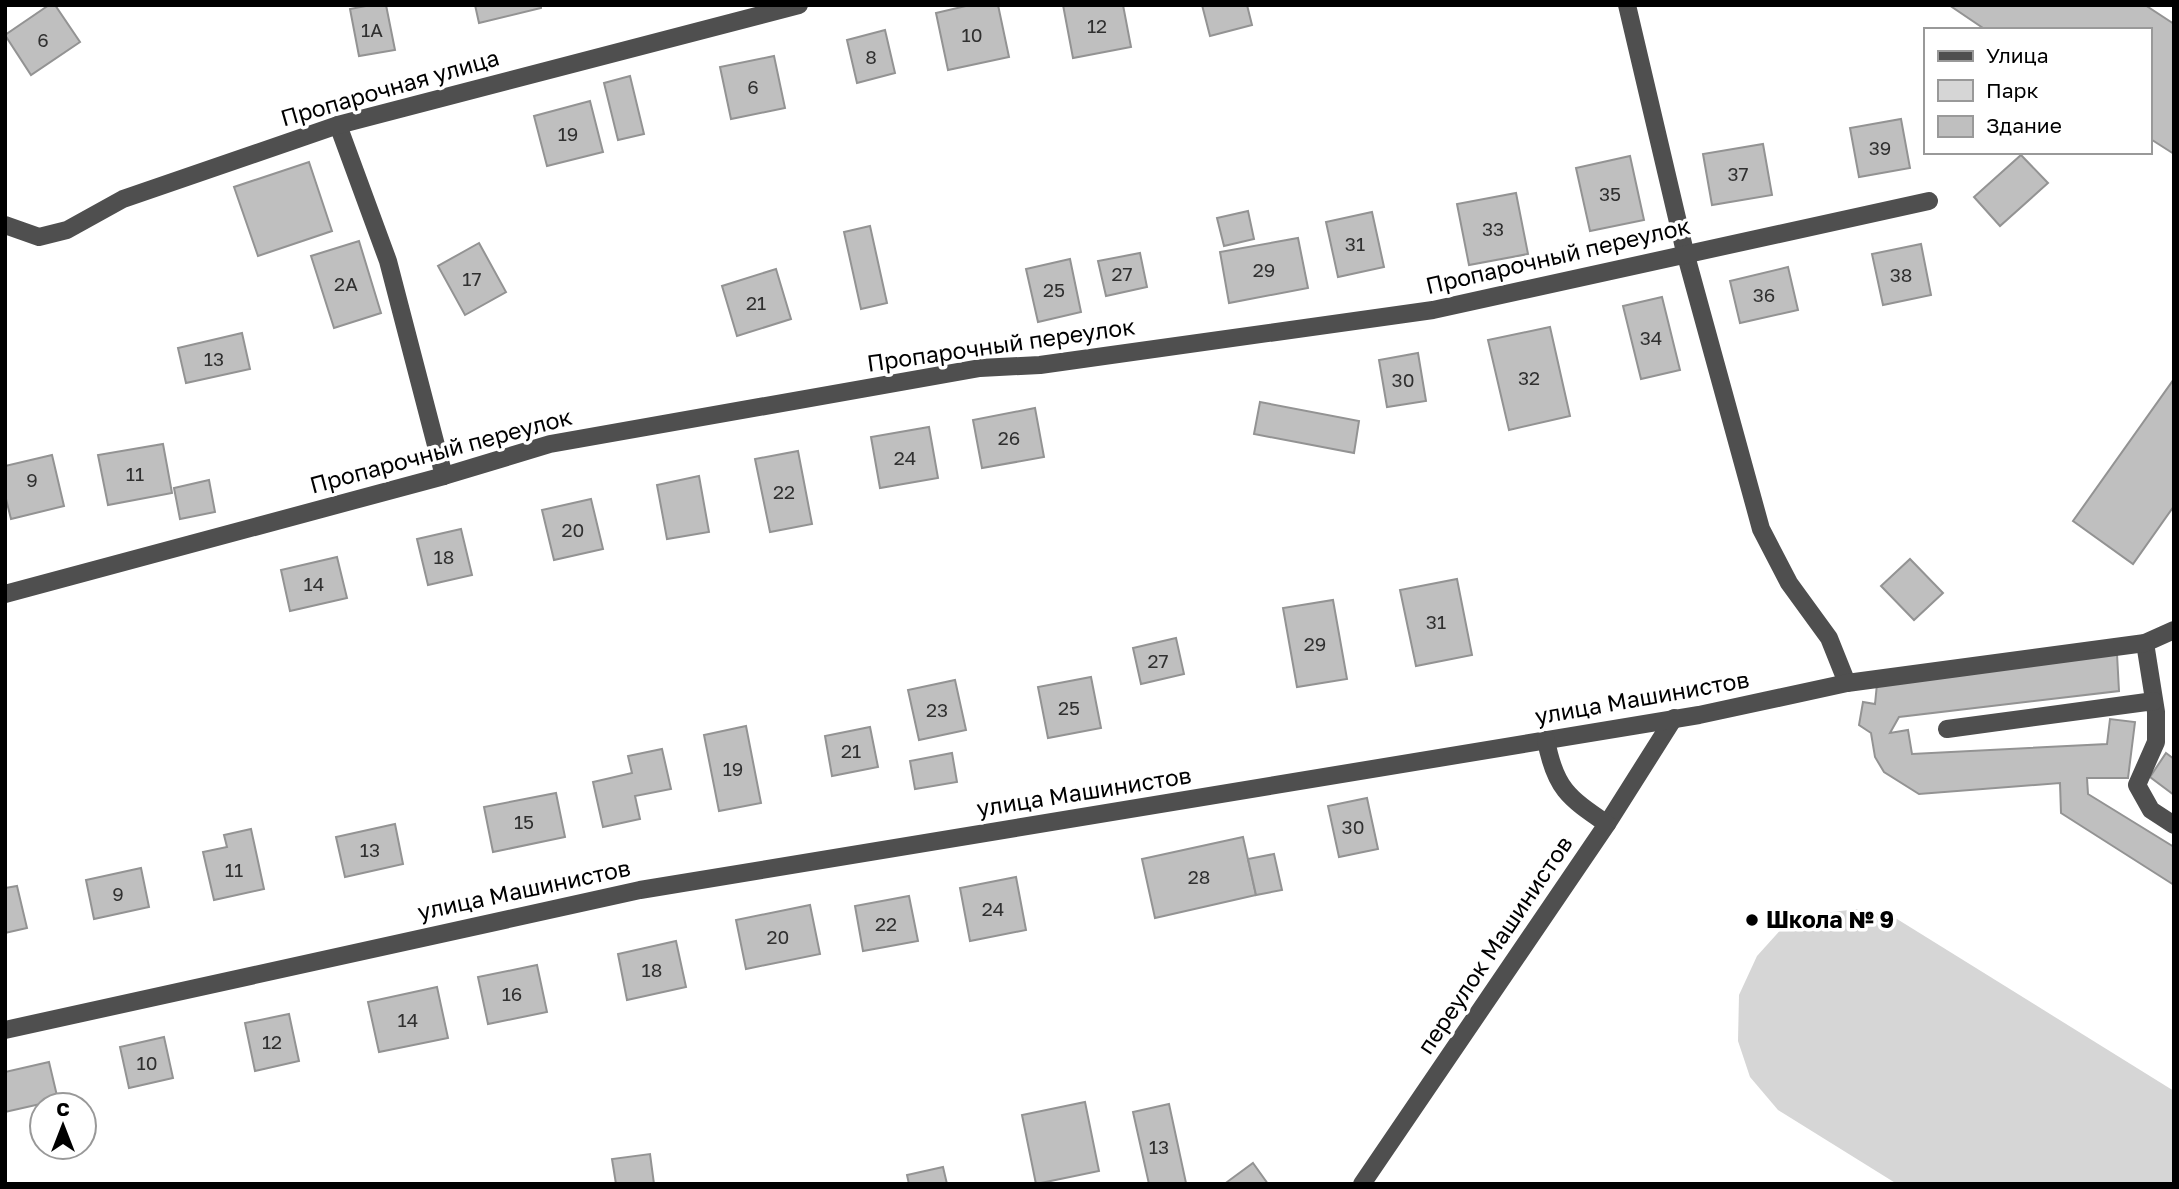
<svg xmlns="http://www.w3.org/2000/svg" width="2179" height="1189" font-family="'Golos Text',sans-serif">
<style>
.green{fill:#d6d6d6}
.building{fill:#bfbfbf;stroke:#939393;stroke-width:2}
.lines{fill:none;stroke-linecap:round;stroke-linejoin:round}
.minor{stroke:#4f4f4f;stroke-width:18}
.poi-dot{fill:#000;stroke:#fff;stroke-width:2.5}
.labels{text-anchor:middle;stroke-width:7;stroke-linejoin:round;paint-order:stroke}
.number-label{font-size:19px;fill:#303030}
.street-label{font-size:23px;fill:#000;stroke:#fff}
.poi-label{font-size:23px;font-weight:bold;fill:#000;stroke:#fff;text-anchor:start}
</style>
<rect width="100%" height="100%" fill="#fff"/>
<path class="green" d="M1858,909L1897,919L2174,1091V1184H1897L1778,1110L1750,1077L1738,1041L1739,995L1757,956L1785,925L1823,913Z"/>
<g class="building">
<path d="M49,5H55L80,42L31,75L5,35Z"/>
<path d="M371,5H386L395,50L359,56L350,9Z"/>
<path d="M475,5H541V8L479,23Z"/>
<path d="M970,5H998L1009,57L948,70L936,13Z"/>
<path d="M1063,5H1123L1131,47L1073,58Z"/>
<path d="M1202,5H1247L1252,25L1210,36Z"/>
<path d="M1949,5H2145L2174,24V154L2149,138V30H1986Z"/>
<path d="M885,30L895,73L857,83L847,40Z"/>
<path d="M774,56L785,108L731,119L720,67Z"/>
<path d="M630,76L644,134L618,140L604,83Z"/>
<path d="M590,101L603,152L547,166L534,116Z"/>
<path d="M1901,119L1910,168L1859,177L1850,128Z"/>
<path d="M1763,144L1772,195L1712,205L1703,154Z"/>
<path d="M2021,155L2048,183L2000,226L1974,197Z"/>
<path d="M1630,156L1644,220L1590,231L1576,168Z"/>
<path d="M309,162L332,231L258,256L234,187Z"/>
<path d="M1516,193L1528,254L1469,265L1457,204Z"/>
<path d="M1248,211L1254,239L1224,246L1217,218Z"/>
<path d="M1372,212L1384,267L1338,277L1326,222Z"/>
<path d="M870,226L887,303L861,309L844,232Z"/>
<path d="M1298,238L1308,288L1229,303L1220,252Z"/>
<path d="M359,241L381,313L334,328L311,256Z"/>
<path d="M479,243L506,292L465,315L438,266Z"/>
<path d="M1921,244L1931,295L1883,305L1872,254Z"/>
<path d="M1140,253L1147,287L1106,296L1098,261Z"/>
<path d="M1070,259L1081,312L1038,322L1026,269Z"/>
<path d="M1788,267L1798,310L1740,323L1730,281Z"/>
<path d="M776,269L791,319L737,336L722,286Z"/>
<path d="M1662,297L1680,370L1641,379L1623,306Z"/>
<path d="M1550,327L1570,416L1509,430L1488,340Z"/>
<path d="M242,333L250,369L186,383L178,348Z"/>
<path d="M1418,353L1426,401L1387,407L1379,360Z"/>
<path d="M2174,379V506L2133,564L2073,521Z"/>
<path d="M1260,402L1359,421L1354,453L1254,434Z"/>
<path d="M1035,408L1044,457L982,468L973,420Z"/>
<path d="M929,427L938,478L880,488L871,437Z"/>
<path d="M163,444L172,493L108,505L98,455Z"/>
<path d="M798,451L812,524L770,532L755,459Z"/>
<path d="M52,455L64,506L11,519L5,495V466Z"/>
<path d="M699,476L709,532L667,539L657,485Z"/>
<path d="M209,480L215,512L180,519L174,488Z"/>
<path d="M591,499L603,549L554,560L542,510Z"/>
<path d="M461,529L472,575L428,585L417,539Z"/>
<path d="M337,557L347,598L290,611L281,570Z"/>
<path d="M1910,559L1943,593L1914,620L1881,586Z"/>
<path d="M1457,579L1472,655L1416,666L1400,590Z"/>
<path d="M1333,600L1347,679L1297,687L1283,608Z"/>
<path d="M1176,638L1184,674L1141,684L1133,648Z"/>
<path d="M2117,654L2119,691L1899,717L1890,733L1908,730L1912,754L2107,744L2110,719L2135,722L2128,778H2087L2088,794L2174,847V885L2061,813L2060,783L1919,794L1884,772L1875,757L1871,733L1859,725L1863,702L1875,704L1877,684Z"/>
<path d="M1091,677L1101,728L1048,738L1038,687Z"/>
<path d="M955,680L966,730L919,740L908,690Z"/>
<path d="M746,726L761,803L719,811L704,735Z"/>
<path d="M870,727L878,767L832,776L825,736Z"/>
<path d="M662,749L671,789L635,796L640,819L603,827L593,782L632,773L628,756Z"/>
<path d="M952,753L957,782L915,789L910,761Z"/>
<path d="M2166,753L2174,759V795L2150,777Z"/>
<path d="M556,793L565,837L493,852L484,807Z"/>
<path d="M1367,798L1378,849L1339,857L1328,806Z"/>
<path d="M395,824L403,864L345,877L336,837Z"/>
<path d="M251,829L264,889L214,900L203,852L227,847L224,835Z"/>
<path d="M1243,837L1256,895L1155,918L1142,859Z"/>
<path d="M1274,854L1282,890L1256,895L1248,859Z"/>
<path d="M141,868L149,907L94,919L86,880Z"/>
<path d="M1016,877L1026,930L970,941L960,888Z"/>
<path d="M17,886L27,928L5,933V888Z"/>
<path d="M909,896L918,941L863,951L855,906Z"/>
<path d="M810,905L820,954L746,969L736,920Z"/>
<path d="M676,941L686,987L627,1000L618,954Z"/>
<path d="M537,965L547,1012L488,1024L478,977Z"/>
<path d="M437,987L448,1038L379,1052L368,1002Z"/>
<path d="M289,1014L299,1061L255,1071L245,1023Z"/>
<path d="M164,1037L173,1078L129,1088L120,1047Z"/>
<path d="M49,1062L58,1100L5,1112V1072Z"/>
<path d="M1085,1102L1099,1171L1036,1184L1022,1115Z"/>
<path d="M1169,1104L1186,1183L1149,1184L1133,1112Z"/>
<path d="M650,1154L654,1184H616L612,1159Z"/>
<path d="M1253,1163L1268,1184H1229L1227,1182Z"/>
<path d="M943,1167L947,1184H909L907,1175Z"/>
</g>
<g class="lines">
<g class="minor">
<path d="M1627,5L1685,252L1761,529L1789,583L1829,638L1847,683"/>
<path d="M338,125L388,261L444,476"/>
<path d="M5,225L39,237L67,230L123,199L338,125L799,5"/>
<path d="M5,594L444,476L550,444L980,368L1040,365L1433,310L1929,201"/>
<path d="M2145,643L2156,712V742L2137,785L2151,810L2174,825"/>
<path d="M1947,729L2154,701"/>
<path d="M1607,824L1674,718"/>
<path d="M5,1030L640,890L1699,715L1847,683L2145,643L2174,630"/>
<path d="M1362,1184L1607,824C1569,798 1555,789 1546,740"/>
</g>
</g>
<circle class="poi-dot" cx="1752" cy="920" r="7"/>
<g class="labels">
<g class="number-label">
<text x="1097" y="33">12</text>
<text x="372" y="37">1А</text>
<text x="972" y="42">10</text>
<text x="43" y="47">6</text>
<text x="871" y="64">8</text>
<text x="753" y="94">6</text>
<text x="568" y="141">19</text>
<text x="1880" y="155">39</text>
<text x="1738" y="181">37</text>
<text x="1610" y="201">35</text>
<text x="1493" y="236">33</text>
<text x="1355" y="251">31</text>
<text x="1264" y="277">29</text>
<text x="1122" y="281">27</text>
<text x="1901" y="282">38</text>
<text x="472" y="286">17</text>
<text x="346" y="291">2А</text>
<text x="1054" y="297">25</text>
<text x="1764" y="302">36</text>
<text x="756" y="310">21</text>
<text x="1651" y="345">34</text>
<text x="214" y="366">13</text>
<text x="1529" y="385">32</text>
<text x="1403" y="387">30</text>
<text x="1009" y="445">26</text>
<text x="905" y="465">24</text>
<text x="135" y="481">11</text>
<text x="32" y="487">9</text>
<text x="784" y="499">22</text>
<text x="573" y="537">20</text>
<text x="444" y="564">18</text>
<text x="314" y="591">14</text>
<text x="1436" y="629">31</text>
<text x="1315" y="651">29</text>
<text x="1158" y="668">27</text>
<text x="1069" y="715">25</text>
<text x="937" y="717">23</text>
<text x="851" y="758">21</text>
<text x="733" y="776">19</text>
<text x="524" y="829">15</text>
<text x="1353" y="834">30</text>
<text x="370" y="857">13</text>
<text x="234" y="877">11</text>
<text x="1199" y="884">28</text>
<text x="118" y="901">9</text>
<text x="993" y="916">24</text>
<text x="886" y="931">22</text>
<text x="778" y="944">20</text>
<text x="652" y="977">18</text>
<text x="512" y="1001">16</text>
<text x="408" y="1027">14</text>
<text x="272" y="1049">12</text>
<text x="147" y="1070">10</text>
<text x="1159" y="1154">13</text>
</g>
<g class="street-label">
<text transform="translate(390 88) rotate(-16)" y="8">Пропарочная улица</text>
<text transform="translate(1558 256) rotate(-13)" y="8">Пропарочный переулок</text>
<text transform="translate(1001 345) rotate(-8)" y="8">Пропарочный переулок</text>
<text transform="translate(441 451) rotate(-15)" y="8">Пропарочный переулок</text>
<text transform="translate(1642 698) rotate(-10)" y="8">улица Машинистов</text>
<text transform="translate(1084 792) rotate(-9)" y="8">улица Машинистов</text>
<text transform="translate(524 890) rotate(-12)" y="8">улица Машинистов</text>
<text transform="translate(1495 945) rotate(-56)" y="8">переулок Машинистов</text>
</g>
<g class="poi-label">
<text x="1766" y="928">Школа № 9</text>
</g>
</g>
<rect width="2179" height="1189" fill="none" stroke="#000000" stroke-width="14"/>
<rect x="1924" y="28" width="228" height="126" fill="#ffffff" stroke="#999999" stroke-width="2"/>
<rect x="1938" y="51" width="35" height="10" fill="#4f4f4f" stroke="#999999" stroke-width="2"/>
<text x="1986" y="63" font-size="21" fill="#000000">Улица</text>
<rect x="1938" y="80" width="35" height="21" fill="#d6d6d6" stroke="#999999" stroke-width="2"/>
<text x="1986" y="98" font-size="21" fill="#000000">Парк</text>
<rect x="1938" y="116" width="35" height="21" fill="#bfbfbf" stroke="#999999" stroke-width="2"/>
<text x="1986" y="133" font-size="21" fill="#000000">Здание</text>
<g transform="translate(63 1126)"><circle r="33" fill="#ffffff" stroke="#999999" stroke-width="2"/>
<path d="M0-5L12 26L0 18L-12 26Z" fill="#000000"/>
<text y="-10" font-size="19" font-weight="bold" text-anchor="middle" fill="#000000">С</text>
</g>
</svg>
